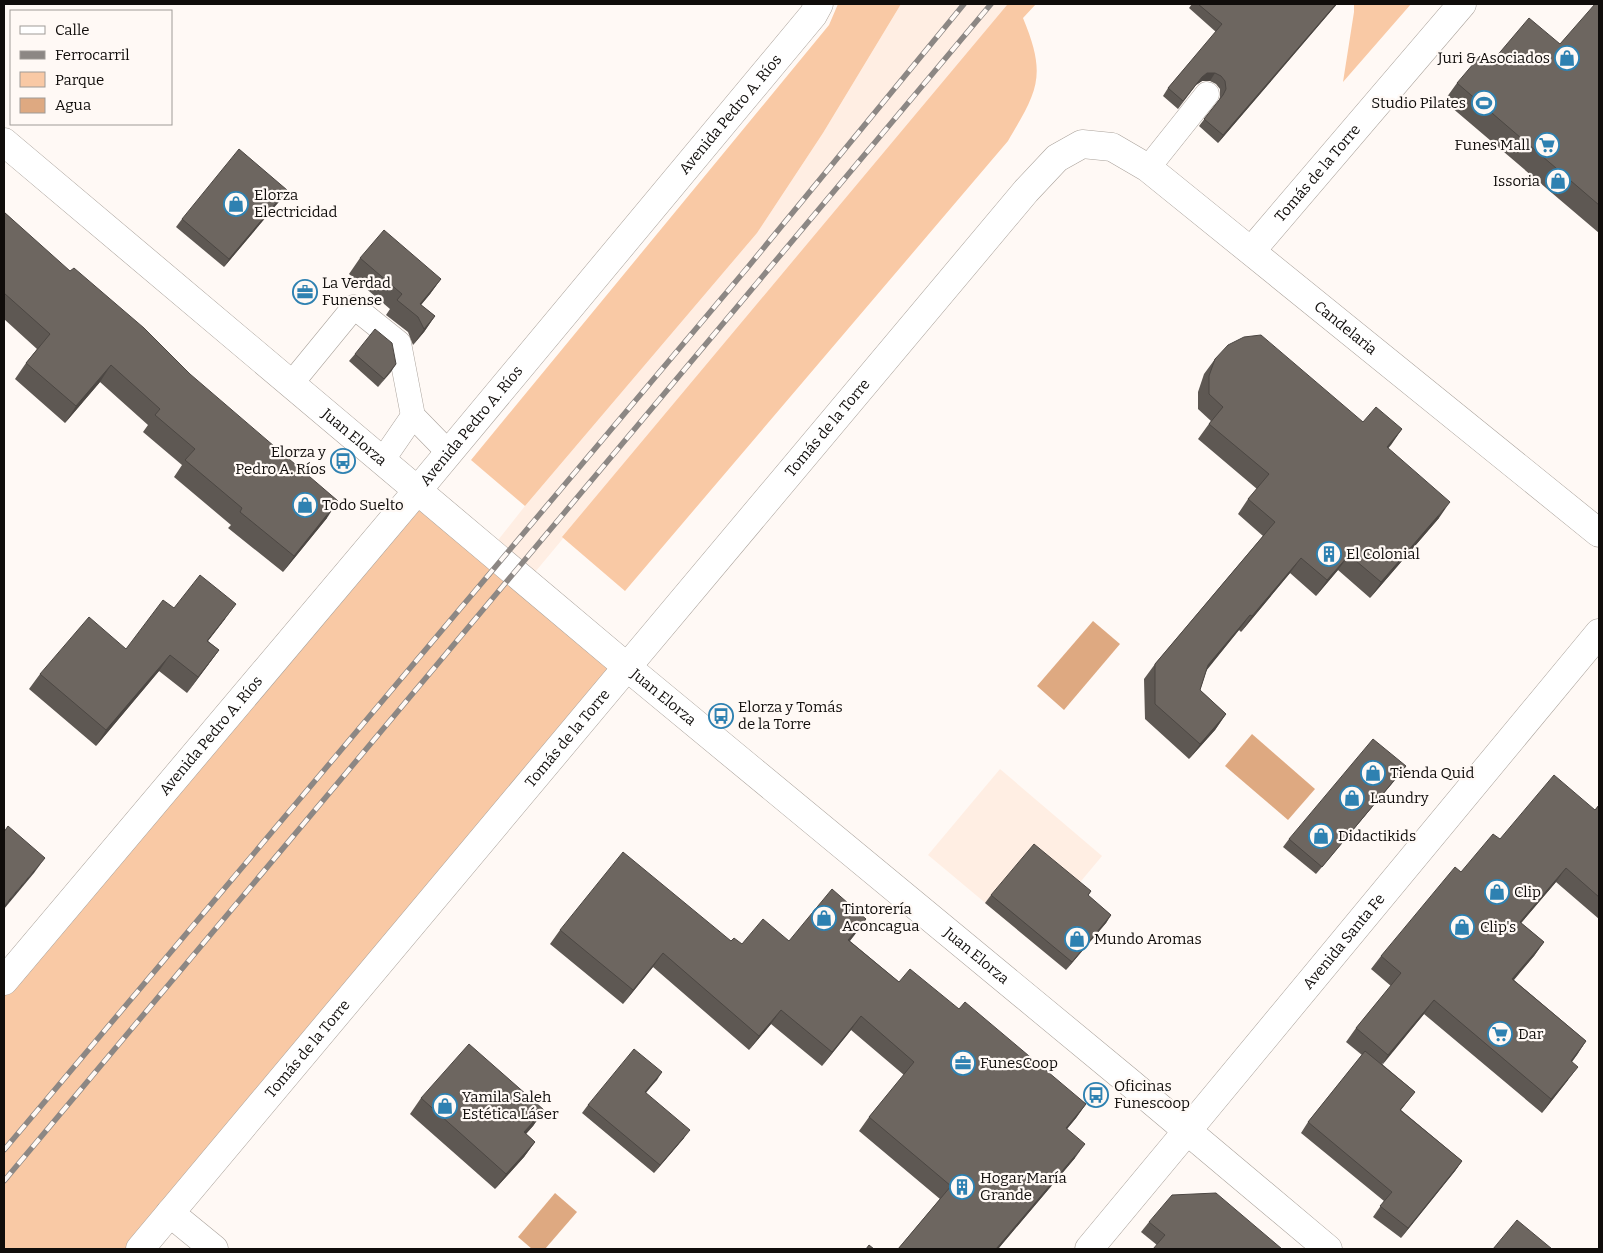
<svg xmlns="http://www.w3.org/2000/svg" width="1603" height="1253" font-family="Bitter,serif">
<style>
.built{fill:#ffeee3}
.green{fill:#f9c9a5}
.water{fill:#dea981}
.lines{fill:none;stroke-linecap:round;stroke-linejoin:round}
.lane-casing{stroke:#aaa29b;stroke-width:25}
.street-casing{stroke:#aaa29b;stroke-width:29}
.secondary-casing{stroke:#aaa29b;stroke-width:29}
.lane{stroke:#fff;stroke-width:24}
.street{stroke:#fff;stroke-width:28}
.secondary{stroke:#fff;stroke-width:28}
.rail-casing{stroke:#8c8784;stroke-width:5.5}
.rail{stroke:#fff9f5;stroke-width:4;stroke-dasharray:11;stroke-linecap:butt}
.wall{fill:#5e5853}
.shaded-wall{fill:#4c4743}
.building{fill:#6d6660;stroke:#4c4743}
.labels{text-anchor:middle;stroke-width:4.5;stroke-linejoin:round;paint-order:stroke}
.poi-label{font-size:15px;fill:#100d0b;stroke:#fff9f5;text-anchor:start}
.street-label{font-size:15px;fill:#100d0b;stroke:#fff9f5}
</style>
<rect width="100%" height="100%" fill="#fff9f5"/>
<g class="built">
<path d="M901,4H1009L475,644L444,608L525,506L757,233L823,133Z"/>
<path d="M1000,769L1102,856L1031,941L928,855Z"/>
</g>
<g class="green">
<path d="M838,4H901L823,133L757,233L525,506L471,460L829,25Z"/>
<path d="M1006,4H1036L1023,18C1047,76 1038,90 1008,141L625,591L562,537L1007,5Z"/>
<path d="M1354,4H1411L1343,82L1354,12Z"/>
<path d="M417,491L627,667L140,1249H4V981Z"/>
</g>
<g class="water">
<path d="M1093,621L1120,644L1064,710L1037,686Z"/>
<path d="M1252,734L1315,789L1288,820L1225,766Z"/>
<path d="M555,1193L577,1212L545,1249H532L518,1237Z"/>
</g>
<g class="lines">
<defs>
<g id="lane">
<path d="M1148,168L1207,94"/>
<path d="M291,384L354,307L399,343L413,416L449,453"/>
<path d="M382,461L413,416"/>
</g>
<g id="street">
<path id="s1" d="M1252,250L1462,4"/>
<path id="s2" d="M417,491L813,15L819,4"/>
<path id="s3" d="M627,667L1026,191L1057,158L1082,144L1112,147L1148,168L1599,533"/>
<path d="M170,1213L214,1249"/>
<path d="M1089,1249L1187,1131"/>
</g>
<g id="secondary">
<path id="s4" d="M4,142L627,667L1128,1081L1328,1249"/>
<path id="s5" d="M4,981L417,491"/>
<path id="s6" d="M1187,1131L1599,633"/>
<path id="s7" d="M140,1249L627,667"/>
</g>
</defs>
<use href="#lane" class="lane-casing"/>
<use href="#street" class="street-casing"/>
<use href="#secondary" class="secondary-casing"/>
<use href="#lane" class="lane"/>
<use href="#street" class="street"/>
<use href="#secondary" class="secondary"/>
<defs>
<g id="rail">
<path d="M4,1150L748,267L964,4"/>
<path d="M4,1181L991,4"/>
</g>
</defs>
<use href="#rail" class="rail-casing"/>
<use href="#rail" class="rail"/>
</g>
<g class="wall">
<path d="M1192,4H1337L1218,143L1199,126L1219,100L1220,97V89L1216,84L1210,81H1202L1196,85L1178,109L1163,96L1168,88L1216,32L1189,8Z"/>
<path d="M1599,4V233L1444,101L1457,83L1490,64L1560,44Z"/>
<path d="M287,190L282,198L224,267L176,227L182,219Z"/>
<path d="M4,212L327,518L283,572L228,528L231,525L174,477L182,465L143,432L148,425L100,382L65,423L15,379L26,363L37,349L4,319Z"/>
<path d="M360,258L441,279L430,294L421,305L435,316L424,332L413,345L408,332L386,315L390,309L349,274Z"/>
<path d="M355,354L396,364L378,387L349,361Z"/>
<path d="M1215,359L1363,422L1402,429L1388,448L1439,518L1370,598L1338,570L1316,596L1290,573L1241,632L1239,630L1207,669L1200,690L1226,714L1215,730L1189,759L1145,719L1144,679L1155,664L1263,536L1238,514L1248,499L1257,489L1198,439L1211,421L1198,409V392L1204,374Z"/>
<path d="M174,608L225,619L208,641L219,650L208,665L187,693L159,671L96,746L29,689L40,674L126,649Z"/>
<path d="M1406,766L1400,774L1316,874L1283,847L1289,839Z"/>
<path d="M1599,805V919L1556,882L1521,923L1544,942L1534,956L1514,980L1586,1041L1572,1062L1568,1080L1542,1113L1424,1014L1382,1064L1415,1092L1401,1110L1462,1161L1455,1171L1401,1238L1373,1217L1384,1201L1301,1133L1308,1122L1362,1055L1346,1042L1356,1028L1391,986L1371,969L1381,956L1461,872L1500,839L1595,810Z"/>
<path d="M1091,891L1088,896L1111,915L1106,923L1066,970L985,903L991,895Z"/>
<path d="M560,930L731,941L742,944L789,941L856,933L850,941L899,982L959,1009L1086,1104L1076,1118L1067,1129L1075,1158L998,1249H898L940,1199L859,1131L869,1117L904,1075L851,1030L822,1066L771,1024L749,1050L653,967L623,1004L550,944Z"/>
<path d="M662,1072L646,1093L684,1138L654,1173L582,1113L588,1105Z"/>
<path d="M421,1098L544,1110L533,1126L526,1134L535,1142L524,1157L495,1189L410,1114Z"/>
<path d="M1216,1193L1157,1245L1141,1232L1149,1222Z"/>
</g>
<g class="shaded-wall">
<path d="M1336,4H1337L1218,143L1223,135Z"/>
<path d="M1207,73H1215L1210,81H1202L1196,85L1178,109L1202,77Z"/>
<path d="M287,190L282,198L224,267L229,259Z"/>
<path d="M441,279L430,294L414,313L420,304Z"/>
<path d="M435,316L424,332L413,345L424,329Z"/>
<path d="M396,364L391,372L378,387L384,379Z"/>
<path d="M111,365L100,382L65,423L76,406Z"/>
<path d="M1402,429L1391,445L1376,462L1387,447Z"/>
<path d="M338,501L327,518L283,572L294,556Z"/>
<path d="M1450,502L1439,518L1370,598L1381,582Z"/>
<path d="M1349,555L1338,570L1316,596L1327,580Z"/>
<path d="M1301,558L1290,573L1241,632L1252,616Z"/>
<path d="M236,604L225,619L196,656L207,641Z"/>
<path d="M1250,615L1239,630L1198,681L1208,665Z"/>
<path d="M219,650L208,665L187,693L198,677Z"/>
<path d="M170,655L159,671L96,746L106,730Z"/>
<path d="M1226,714L1215,730L1189,759L1200,744Z"/>
<path d="M1406,766L1400,774L1316,874L1322,867Z"/>
<path d="M45,858L34,873L4,909V906Z"/>
<path d="M1566,868L1556,882L1510,936L1520,922Z"/>
<path d="M1111,915L1106,923L1066,970L1072,962Z"/>
<path d="M866,919L856,933L839,954L848,940Z"/>
<path d="M1544,942L1534,956L1503,992L1512,979Z"/>
<path d="M663,953L653,967L623,1004L633,990Z"/>
<path d="M1434,1000L1424,1014L1379,1069L1388,1055Z"/>
<path d="M781,1010L771,1024L749,1050L759,1036Z"/>
<path d="M861,1016L851,1030L822,1066L832,1052Z"/>
<path d="M1586,1041L1577,1055L1561,1075L1571,1061Z"/>
<path d="M1578,1067L1568,1080L1542,1113L1551,1099Z"/>
<path d="M662,1072L657,1080L639,1100L645,1092Z"/>
<path d="M1086,1104L1076,1118L1056,1142L1066,1128Z"/>
<path d="M544,1110L533,1126L513,1148L524,1132Z"/>
<path d="M690,1130L684,1138L654,1173L660,1165Z"/>
<path d="M535,1142L524,1157L495,1189L506,1174Z"/>
<path d="M1085,1144L1075,1158L998,1249H996Z"/>
<path d="M1462,1161L1455,1171L1401,1238L1408,1228Z"/>
</g>
<g class="building">
<path d="M1198,4H1336L1223,135L1204,119L1223,95L1226,89L1225,81L1221,76L1215,73H1207L1202,77L1183,101L1168,88L1222,24Z"/>
<path d="M1595,4H1599V205L1457,83L1480,56L1490,64L1529,18L1560,44Z"/>
<path d="M239,149L287,190L229,259L182,219Z"/>
<path d="M4,212L70,271L74,268L144,328L190,374L338,501L294,556L240,512L242,508L185,460L195,449L155,415L160,409L111,365L76,406L26,363L50,334L4,293Z"/>
<path d="M384,230L441,279L420,304L435,316L424,329L418,317L397,300L402,294L360,258Z"/>
<path d="M375,329L392,343L396,364L384,379L355,354Z"/>
<path d="M1261,335L1363,422L1376,407L1402,429L1387,447L1450,502L1381,582L1349,555L1327,580L1301,558L1252,616L1250,615L1208,665L1200,690L1226,714L1200,744L1155,704V664L1275,522L1248,499L1269,474L1209,424L1223,407L1209,394V376L1215,359L1228,345L1244,337Z"/>
<path d="M200,575L236,604L207,641L219,650L198,677L170,655L106,730L40,674L89,617L126,649L163,600L174,608Z"/>
<path d="M1373,739L1406,766L1322,867L1289,839Z"/>
<path d="M1554,775L1595,810L1599,805V897L1566,868L1520,922L1544,942L1512,979L1586,1041L1571,1061L1578,1067L1551,1099L1434,1000L1388,1055L1356,1028L1401,973L1381,956L1455,867L1461,872L1493,834L1500,839Z"/>
<path d="M8,826L45,858L4,906V832Z"/>
<path d="M1034,844L1091,891L1088,895L1111,915L1072,962L991,895Z"/>
<path d="M623,852L731,941L734,938L742,944L763,919L789,941L832,889L866,919L848,940L899,982L910,969L959,1009L965,1002L1086,1104L1066,1128L1085,1144L996,1249H898L951,1186L869,1117L914,1062L861,1016L832,1052L781,1010L759,1036L663,953L633,990L560,930Z"/>
<path d="M469,1044L544,1110L524,1132L535,1142L506,1174L421,1098Z"/>
<path d="M634,1049L662,1072L645,1092L690,1130L660,1165L588,1105Z"/>
<path d="M1365,1051L1415,1092L1400,1110L1462,1161L1408,1228L1380,1206L1392,1192L1308,1122Z"/>
<path d="M1216,1193L1282,1249H1153L1165,1235L1149,1222L1172,1195Z"/>
<path d="M1517,1220L1552,1249H1493Z"/>
<path d="M869,1245L874,1249H866Z"/>
</g>
<defs>
<symbol id="shop-ring" viewBox="-11 -11 22 22"><circle r="9.5" fill="#fff9f5" stroke="#2e81b1" stroke-width="1.5"/><path d="M-5-2.5h2.3a2.7 3.5 0 0 1 5.4 0H5L5.5 6h-11ZM-1.5-2.5h3a1.5 2.3 0 0 0-3 0Z" fill="#2e81b1"/></symbol>
<symbol id="stadium-ring" viewBox="-11 -11 22 22"><circle r="9.5" fill="#fff9f5" stroke="#2e81b1" stroke-width="1.5"/><path d="M0-5a6.5 5 0 1 0 0 10a6.5 5 0 1 0 0-10ZM-3.5-1.8h7v3.6h-7Z" fill="#2e81b1"/></symbol>
<symbol id="supermarket-ring" viewBox="-11 -11 22 22"><circle r="9.5" fill="#fff9f5" stroke="#2e81b1" stroke-width="1.5"/><path d="M-6-5.5h2.5l.6 2H6L4.5 2H-2.5L-4.4-4H-6ZM-1.5 3.2a1.3 1.3 0 1 0 .1 0ZM3 3.2a1.3 1.3 0 1 0 .1 0Z" fill="#2e81b1"/></symbol>
<symbol id="office-ring" viewBox="-11 -11 22 22"><circle r="9.5" fill="#fff9f5" stroke="#2e81b1" stroke-width="1.5"/><path d="M-6-3h4V-5.5h4V-3h4V5H-6ZM-1-4.5V-3h2v-1.5ZM-6 0V1H6V0Z" fill="#2e81b1"/></symbol>
<symbol id="bus-ring" viewBox="-11 -11 22 22"><circle r="9.5" fill="#fff9f5" stroke="#2e81b1" stroke-width="1.5"/><path d="M-5-6H5V4H4V6H2V4H-2V6H-4V4H-5ZM-3.5-4V0h7V-4ZM-3.5 1.2v1.5H-2V1.2ZM2 1.2v1.5H3.5V1.2Z" fill="#2e81b1"/></symbol>
<symbol id="building-ring" viewBox="-11 -11 22 22"><circle r="9.5" fill="#fff9f5" stroke="#2e81b1" stroke-width="1.5"/><path d="M-4-6H4V6H1V3H-1V6H-4ZM-2.5-4.3h1.7v1.8h-1.7ZM.8-4.3h1.7v1.8H.8ZM-2.5-1h1.7V.8h-1.7ZM.8-1h1.7V.8H.8Z" fill="#2e81b1"/></symbol>
</defs>
<g fill-rule="evenodd">
<use href="#shop-ring" x="1553" y="44" width="28" height="28"/>
<use href="#stadium-ring" x="1470" y="89" width="28" height="28"/>
<use href="#supermarket-ring" x="1533" y="131" width="28" height="28"/>
<use href="#shop-ring" x="1544" y="167" width="28" height="28"/>
<use href="#shop-ring" x="222" y="190" width="28" height="28"/>
<use href="#office-ring" x="291" y="278" width="28" height="28"/>
<use href="#bus-ring" x="329" y="447" width="28" height="28"/>
<use href="#shop-ring" x="291" y="491" width="28" height="28"/>
<use href="#building-ring" x="1315" y="540" width="28" height="28"/>
<use href="#bus-ring" x="707" y="702" width="28" height="28"/>
<use href="#shop-ring" x="1359" y="759" width="28" height="28"/>
<use href="#shop-ring" x="1338" y="784" width="28" height="28"/>
<use href="#shop-ring" x="1307" y="822" width="28" height="28"/>
<use href="#shop-ring" x="1483" y="878" width="28" height="28"/>
<use href="#shop-ring" x="810" y="904" width="28" height="28"/>
<use href="#shop-ring" x="1448" y="913" width="28" height="28"/>
<use href="#shop-ring" x="1063" y="925" width="28" height="28"/>
<use href="#supermarket-ring" x="1486" y="1020" width="28" height="28"/>
<use href="#office-ring" x="949" y="1049" width="28" height="28"/>
<use href="#bus-ring" x="1082" y="1081" width="28" height="28"/>
<use href="#shop-ring" x="431" y="1092" width="28" height="28"/>
<use href="#building-ring" x="948" y="1173" width="28" height="28"/>
</g>
<g class="labels">
<g class="poi-label">
<text x="1550" y="63" text-anchor="end">Juri &amp; Asociados</text>
<text x="1466" y="108" text-anchor="end">Studio Pilates</text>
<text x="1530" y="150" text-anchor="end">Funes Mall</text>
<text x="1540" y="186" text-anchor="end">Issoria</text>
<text x="254" y="200">Elorza<tspan x="254" dy="17">Electricidad</tspan></text>
<text x="322" y="288">La Verdad<tspan x="322" dy="17">Funense</tspan></text>
<text x="326" y="457" text-anchor="end">Elorza y<tspan x="326" dy="17">Pedro A. Ríos</tspan></text>
<text x="322" y="510">Todo Suelto</text>
<text x="1346" y="559">El Colonial</text>
<text x="738" y="712">Elorza y Tomás<tspan x="738" dy="17">de la Torre</tspan></text>
<text x="1390" y="778">Tienda Quid</text>
<text x="1370" y="803">Laundry</text>
<text x="1338" y="841">Didactikids</text>
<text x="1514" y="897">Clip</text>
<text x="842" y="914">Tintorería<tspan x="842" dy="17">Aconcagua</tspan></text>
<text x="1480" y="932">Clip's</text>
<text x="1094" y="944">Mundo Aromas</text>
<text x="1518" y="1039">Dar</text>
<text x="980" y="1068">FunesCoop</text>
<text x="1114" y="1091">Oficinas<tspan x="1114" dy="17">Funescoop</tspan></text>
<text x="462" y="1102">Yamila Saleh<tspan x="462" dy="17">Estética Láser</tspan></text>
<text x="980" y="1183">Hogar María<tspan x="980" dy="17">Grande</tspan></text>
</g>
<g class="street-label">
<text dy="5" stroke="none"><textPath href="#s2" startOffset="490">Avenida Pedro A. Ríos</textPath></text>
<text dy="5" stroke="none"><textPath href="#s1" startOffset="101">Tomás de la Torre</textPath></text>
<text dy="5" stroke="none"><textPath href="#s3" startOffset="1021">Candelaria</textPath></text>
<text dy="5" stroke="none"><textPath href="#s2" startOffset="85">Avenida Pedro A. Ríos</textPath></text>
<text dy="5" stroke="none"><textPath href="#s3" startOffset="312">Tomás de la Torre</textPath></text>
<text dy="5" stroke="none"><textPath href="#s4" startOffset="458">Juan Elorza</textPath></text>
<text dy="5" stroke="none"><textPath href="#s4" startOffset="862">Juan Elorza</textPath></text>
<text dy="5" stroke="none"><textPath href="#s5" startOffset="321">Avenida Pedro A. Ríos</textPath></text>
<text dy="5" stroke="none"><textPath href="#s7" startOffset="666">Tomás de la Torre</textPath></text>
<text dy="5" stroke="none"><textPath href="#s6" startOffset="246">Avenida Santa Fe</textPath></text>
<text dy="5" stroke="none"><textPath href="#s4" startOffset="1268">Juan Elorza</textPath></text>
<text dy="5" stroke="none"><textPath href="#s7" startOffset="261">Tomás de la Torre</textPath></text>
</g>
</g>
<rect width="1603" height="1253" fill="none" stroke="#100d0b" stroke-width="10"/>
<rect x="10" y="10" width="162" height="115" fill="#fff9f5" stroke="#9f9b97"/>
<rect x="20" y="26" width="25" height="8" fill="#ffffff" stroke="#9f9b97"/>
<text x="55" y="35" font-size="15" fill="#100d0b">Calle</text>
<rect x="20" y="51" width="25" height="8" fill="#8c8784" stroke="#9f9b97"/>
<text x="55" y="60" font-size="15" fill="#100d0b">Ferrocarril</text>
<rect x="20" y="72" width="25" height="15" fill="#f9c9a5" stroke="#9f9b97"/>
<text x="55" y="85" font-size="15" fill="#100d0b">Parque</text>
<rect x="20" y="98" width="25" height="15" fill="#dea981" stroke="#9f9b97"/>
<text x="55" y="110" font-size="15" fill="#100d0b">Agua</text>
</svg>
